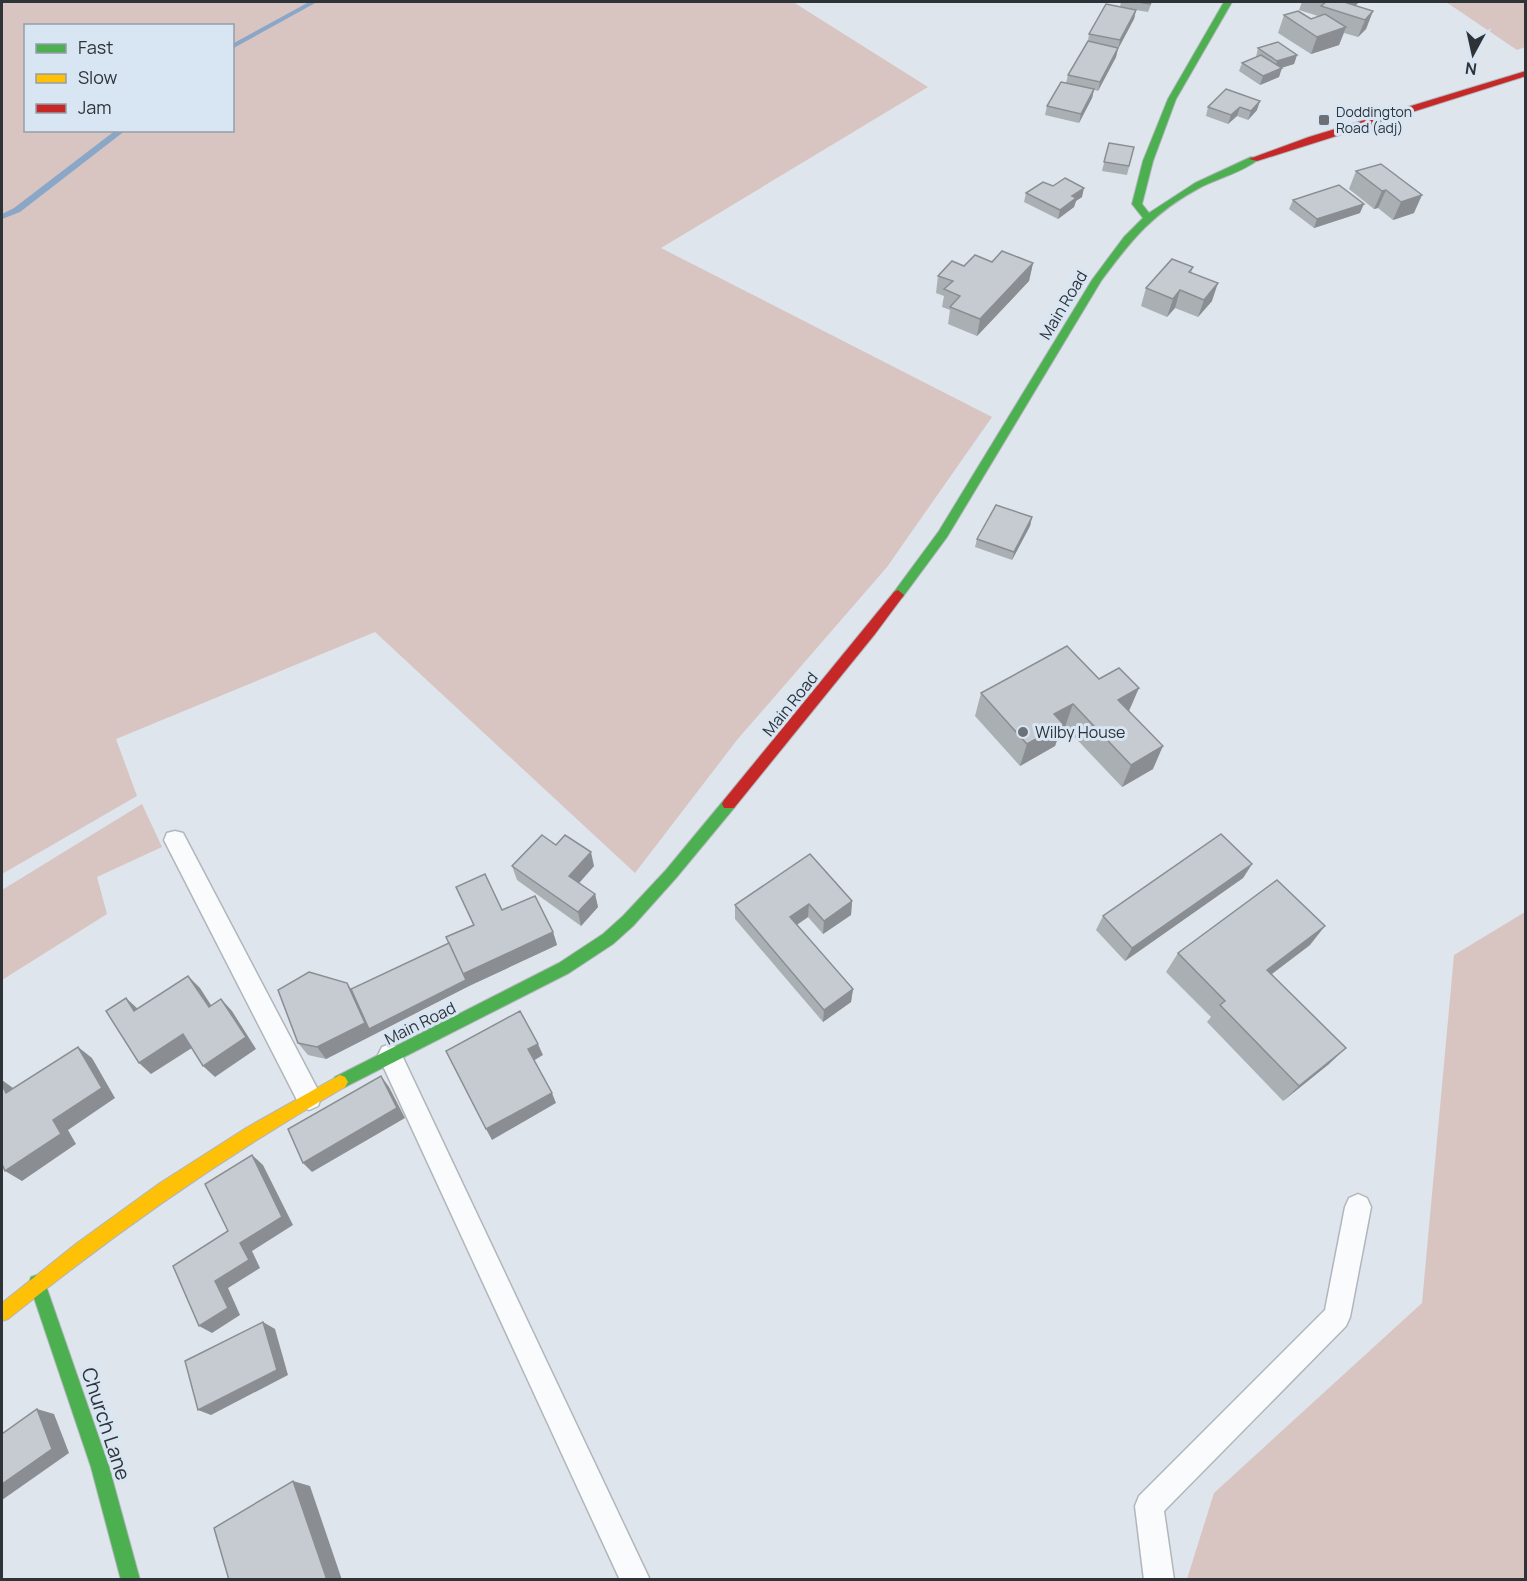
<svg xmlns="http://www.w3.org/2000/svg" width="1527" height="1581" font-family="Manrope,sans-serif">
<style>
.green{fill:#d8c5c1;fill-rule:evenodd}
.lines{fill:none;stroke-linecap:round;stroke-linejoin:round}
.stream{fill:#8aa7c8;fill-rule:evenodd}
.lane-casing{stroke:#b0b6bb;stroke-width:3}
.fast-casing{stroke:#b0b6bb;stroke-width:2}
.slow-casing{stroke:#b0b6bb;stroke-width:2}
.jam-casing{stroke:#b0b6bb;stroke-width:2}
.lane{fill:#fafbfc;fill-rule:evenodd}
.fast{fill:#4caf50;fill-rule:evenodd}
.slow{fill:#ffc107;fill-rule:evenodd}
.jam{fill:#c62828;fill-rule:evenodd}
.wall{fill:#a9afb3}
.shaded-wall{fill:#8a8e92}
.building{fill:#c5cbd0;stroke:#8a8e92;stroke-width:1.5}
.poi-dot{fill:#6c7177;stroke:#d8e5f2;stroke-width:2}
.labels{text-anchor:middle;stroke-width:6;stroke-linejoin:round;paint-order:stroke}
.far-poi-label{font-size:14px;fill:#2e3338;stroke:#d8e5f2;text-anchor:start}
.street-label{font-size:16px;fill:#2e3338;stroke:#d8e5f2}
.poi-label{font-size:16px;fill:#2e3338;stroke:#d8e5f2;text-anchor:start}
.near-street-label{font-size:20px;fill:#2e3338;stroke:#d8e5f2}
</style>
<rect width="100%" height="100%" fill="#dee5ec"/>
<g class="green">
<path d="M2,2H793L928,87L661,248L992,417L887,567L737,740L635,873L375,632L116,739L137,796L2,874ZM26,26H232V130H26Z"/>
<path d="M1446,2H1525V47L1517,50Z"/>
<path d="M142,804L162,847L97,877L107,914L2,980V890Z"/>
<path d="M1525,912V1579H1187L1214,1493L1422,1303L1454,955Z"/>
</g>
<g class="lines">
<g class="stream">
<path d="M309,2H317L232,49V44Z"/>
<path d="M116,130H126L20,212L2,219V214L14,208Z"/>
</g>
<defs>
<g id="lane">
<path d="M175,831L183,833L318,1090L321,1098L318,1106L309,1110L300,1106L164,840L167,833Z"/>
<path d="M390,1044L398,1047L650,1580H620L378,1055L382,1047Z"/>
<path d="M1358,1194L1367,1198L1371,1207L1350,1317L1346,1326L1164,1511L1174,1580H1144L1135,1506L1139,1496L1325,1310L1345,1207L1349,1198Z"/>
</g>
<g id="fast">
<path d="M1224,2H1232L1176,99L1153,161L1142,204L1149,213L1195,183L1251,157L1259,159C1243,172 1219,178 1201,187C1154,212 1132,239 1101,281L947,537L902,598H894L892,595L894,592L939,531L1092,280L1124,237L1143,218L1132,204L1143,161L1168,99Z"/>
<path d="M729,798L734,800L736,804L734,808L676,878L633,926L613,944L569,973L345,1087L340,1089L335,1087L332,1082L335,1077L559,963L603,934L623,916L666,870L724,800Z"/>
<path d="M37,1275L43,1277L45,1283L109,1467L140,1580H121L91,1467L29,1283L31,1277Z"/>
</g>
<path id="slow" d="M340,1075L345,1077L348,1082L345,1087C226,1155 115,1233 8,1319L2,1321V1303L77,1243L160,1183L246,1128Z"/>
<g id="jam">
<path d="M1526,71V76L1257,161L1249,159L1309,137Z"/>
<path d="M898,590L904,595L875,634L734,808H724L722,804L724,800L894,592Z"/>
</g>
</defs>
<use href="#lane" class="lane-casing"/>
<use href="#fast" class="fast-casing"/>
<use href="#slow" class="slow-casing"/>
<use href="#jam" class="jam-casing"/>
<use href="#lane" class="lane"/>
<use href="#fast" class="fast"/>
<use href="#slow" class="slow"/>
<use href="#jam" class="jam"/>
</g>
<g class="wall">
<path d="M1121,2H1152L1148,12L1136,10L1134,19L1118,49L1116,57L1098,91L1094,90L1092,98L1079,123L1045,115L1047,106L1066,83L1068,75L1088,41L1089,34L1120,7Z"/>
<path d="M1302,2H1359L1355,6L1373,11L1366,29L1358,37L1344,33L1339,45L1311,54L1278,33L1284,15L1311,19L1318,17V16L1299,10Z"/>
<path d="M1258,48L1297,55L1294,64L1281,68L1279,77L1260,85L1239,71L1242,63L1256,57Z"/>
<path d="M1226,89L1257,110L1248,120L1237,116L1228,124L1206,116L1208,107Z"/>
<path d="M1109,143L1134,147L1127,175L1102,171Z"/>
<path d="M1381,164L1414,213L1393,220L1378,208L1374,209L1349,189L1356,171Z"/>
<path d="M1053,186L1082,197L1076,201L1074,207L1058,219L1024,202L1026,193Z"/>
<path d="M1293,200L1360,213L1314,228L1289,209Z"/>
<path d="M992,262L1033,263L1029,281L977,336L948,324L950,310L942,307L944,296L936,293L938,276L964,266Z"/>
<path d="M1193,267L1191,273L1212,301L1198,317L1175,308L1167,317L1141,306L1146,288Z"/>
<path d="M1032,517L1030,526L1012,560L975,547L977,539Z"/>
<path d="M981,693L1129,712L1153,769L1122,787L1065,727L1061,729L1055,746L1020,766L975,716Z"/>
<path d="M556,845L594,866L579,883L595,894L598,907L581,926L517,880L512,866Z"/>
<path d="M1252,864L1243,878L1125,961L1096,930L1103,916Z"/>
<path d="M456,887L502,910L553,932L557,945L469,986L326,1059L308,1055L298,1043L351,989L449,943L473,925Z"/>
<path d="M852,901L851,915L823,934L808,917L797,925L853,989L851,1002L823,1022L735,919V905Z"/>
<path d="M1310,945L1272,974L1329,1064L1283,1101L1207,1022L1211,1017L1166,972L1178,953Z"/>
</g>
<g class="shaded-wall">
<path d="M1348,2H1359L1347,14V3Z"/>
<path d="M1136,10L1134,19L1118,49L1120,40Z"/>
<path d="M1373,11L1366,29L1358,37L1365,20Z"/>
<path d="M1346,27L1339,45L1311,54L1317,37Z"/>
<path d="M1118,48L1116,57L1098,91L1100,82Z"/>
<path d="M1297,55L1294,64L1274,70L1277,61Z"/>
<path d="M1282,68L1279,77L1260,85L1263,76Z"/>
<path d="M1094,89L1092,98L1079,123L1081,114Z"/>
<path d="M1260,101L1257,110L1248,120L1251,111Z"/>
<path d="M1240,107L1237,116L1228,124L1231,115Z"/>
<path d="M1084,188L1082,197L1076,201L1074,207L1058,219L1060,210L1072,196Z"/>
<path d="M1386,190L1378,208L1374,209L1382,191Z"/>
<path d="M1422,195L1414,213L1393,220L1401,202Z"/>
<path d="M1364,204L1360,213L1314,228L1317,219Z"/>
<path d="M1033,263L1029,281L977,336L980,319Z"/>
<path d="M1218,283L1212,301L1198,317L1204,300Z"/>
<path d="M1180,290L1175,308L1167,317L1173,299Z"/>
<path d="M1032,517L1030,526L1012,560L1014,552Z"/>
<path d="M1139,688L1129,711L1118,700Z"/>
<path d="M1073,704L1065,727L1061,729L1055,746L1020,766L1027,744L1054,714Z"/>
<path d="M1163,746L1153,769L1122,787L1131,765Z"/>
<path d="M591,852L594,866L573,890L569,876Z"/>
<path d="M1252,864L1243,878L1125,961L1132,948Z"/>
<path d="M595,894L598,907L581,926L578,912Z"/>
<path d="M852,901L851,915L823,934L824,921Z"/>
<path d="M809,904L808,917L789,930L790,917Z"/>
<path d="M1325,926L1310,945L1253,988L1267,970Z"/>
<path d="M553,932L557,945L469,986L326,1059L317,1047L347,983L355,995L449,943Z"/>
<path d="M188,976L200,988L220,1019L209,1007Z"/>
<path d="M853,989L851,1002L823,1022L824,1010Z"/>
<path d="M126,998L139,1010L134,1011Z"/>
<path d="M221,999L232,1011L256,1049L215,1077L203,1066Z"/>
<path d="M183,1034L195,1046L151,1074L139,1063Z"/>
<path d="M538,1044L543,1055L533,1061L528,1049Z"/>
<path d="M78,1047L92,1058L115,1098L68,1130L76,1144L22,1181L5,1171L53,1120Z"/>
<path d="M1346,1048L1329,1064L1283,1101L1299,1086Z"/>
<path d="M381,1076L389,1087L405,1118L312,1172L303,1163Z"/>
<path d="M2,1080L13,1088L22,1104L6,1093L2,1085Z"/>
<path d="M552,1093L556,1103L492,1140L486,1129Z"/>
<path d="M252,1155L263,1165L293,1225L252,1251L260,1268L228,1288L240,1315L212,1333L199,1326L215,1281Z"/>
<path d="M263,1322L275,1329L288,1375L211,1415L198,1410Z"/>
<path d="M37,1409L54,1414L69,1453L2,1500V1484Z"/>
<path d="M293,1481L310,1486L342,1580H327Z"/>
</g>
<g class="building">
<path d="M1138,2H1151L1150,4Z"/>
<path d="M1326,2H1348L1347,3L1373,11L1365,20L1321,6Z"/>
<path d="M1106,4L1136,10L1120,40L1089,34Z"/>
<path d="M1298,11L1311,19L1325,14L1346,27L1317,37L1284,15Z"/>
<path d="M1088,41L1118,48L1100,82L1068,75Z"/>
<path d="M1278,42L1297,55L1277,61L1258,48Z"/>
<path d="M1261,55L1282,68L1263,76L1242,63Z"/>
<path d="M1061,82L1094,89L1081,114L1047,106Z"/>
<path d="M1226,89L1260,101L1251,111L1240,107L1231,115L1208,107Z"/>
<path d="M1109,143L1134,147L1129,166L1104,162Z"/>
<path d="M1381,164L1422,195L1401,202L1386,190L1382,191L1356,171Z"/>
<path d="M1065,178L1084,188L1072,196L1076,198L1060,210L1026,193L1043,182L1053,186Z"/>
<path d="M1339,185L1364,204L1317,219L1293,200Z"/>
<path d="M1002,251L1033,263L980,319L950,307L960,296L944,289L953,281L938,276L952,261L964,266L975,255L992,262Z"/>
<path d="M1172,259L1193,267L1189,272L1218,283L1204,300L1180,290L1173,299L1146,288Z"/>
<path d="M996,505L1032,517L1014,552L977,539Z"/>
<path d="M1067,646L1099,679L1119,668L1139,688L1118,700L1163,746L1131,765L1073,704L1054,714L1063,724L1027,744L981,693Z"/>
<path d="M1221,834L1252,864L1132,948L1103,916Z"/>
<path d="M542,835L556,845L565,835L591,852L569,876L595,894L578,912L512,866Z"/>
<path d="M810,854L852,901L824,921L809,904L790,917L853,989L824,1010L735,905Z"/>
<path d="M485,874L502,910L535,896L553,932L463,974L446,937L474,925L456,887Z"/>
<path d="M1277,880L1325,926L1267,970L1346,1048L1299,1086L1220,1005L1225,1001L1178,953Z"/>
<path d="M449,943L466,980L369,1029L351,989Z"/>
<path d="M309,972L347,983L365,1023L317,1047L298,1043L278,990Z"/>
<path d="M188,976L209,1007L221,999L246,1037L203,1066L183,1034L139,1063L106,1011L126,998L134,1011Z"/>
<path d="M520,1011L538,1044L528,1049L552,1093L486,1129L446,1051Z"/>
<path d="M78,1047L102,1088L53,1120L61,1134L5,1171L2,1164V1085L6,1093Z"/>
<path d="M381,1076L397,1108L303,1163L288,1129Z"/>
<path d="M252,1155L282,1217L240,1243L249,1260L215,1281L228,1308L199,1326L173,1266L228,1231L205,1184Z"/>
<path d="M263,1322L277,1370L198,1410L185,1361Z"/>
<path d="M37,1409L52,1449L2,1484V1434Z"/>
<path d="M293,1481L327,1580H229L214,1528Z"/>
</g>
<g class="poi-dot">
<rect x="1318" y="114" width="12" height="12" rx="3"/>
<circle cx="1023" cy="732" r="6"/>
</g>
<g class="labels">
<g class="far-poi-label">
<text x="1336" y="117">Doddington<tspan x="1336" dy="16">Road (adj)</tspan></text>
</g>
<g class="street-label">
<text transform="translate(1063 305) rotate(-59)" y="6">Main Road</text>
<text transform="translate(790 704) rotate(-51)" y="6">Main Road</text>
<text transform="translate(420 1023) rotate(-26)" y="6">Main Road</text>
</g>
<g class="poi-label">
<text x="1035" y="738">Wilby House</text>
</g>
<g class="near-street-label">
<text transform="translate(106 1424) rotate(72)" y="7">Church Lane</text>
</g>
</g>
<rect width="1527" height="1581" fill="none" stroke="#2e3338" stroke-width="6"/>
<rect x="24" y="24" width="210" height="108" fill="#d8e5f2" stroke="#949ea8" stroke-width="1.5"/>
<rect x="36" y="44" width="30" height="9" fill="#4caf50" stroke="#949ea8" stroke-width="1.5"/>
<text x="78" y="54" font-size="18" fill="#2e3338">Fast</text>
<rect x="36" y="74" width="30" height="9" fill="#ffc107" stroke="#949ea8" stroke-width="1.5"/>
<text x="78" y="84" font-size="18" fill="#2e3338">Slow</text>
<rect x="36" y="104" width="30" height="9" fill="#c62828" stroke="#949ea8" stroke-width="1.5"/>
<text x="78" y="114" font-size="18" fill="#2e3338">Jam</text>
<g transform="translate(1473 54) rotate(188)" stroke="#d8e5f2" stroke-width="4.5" paint-order="stroke">
<path d="M0-4.5L10 22L0 15L-10 22Z" fill="#2e3338"/>
<text y="-9" font-size="16" font-weight="bold" text-anchor="middle" fill="#2e3338">N</text>
</g>
</svg>
